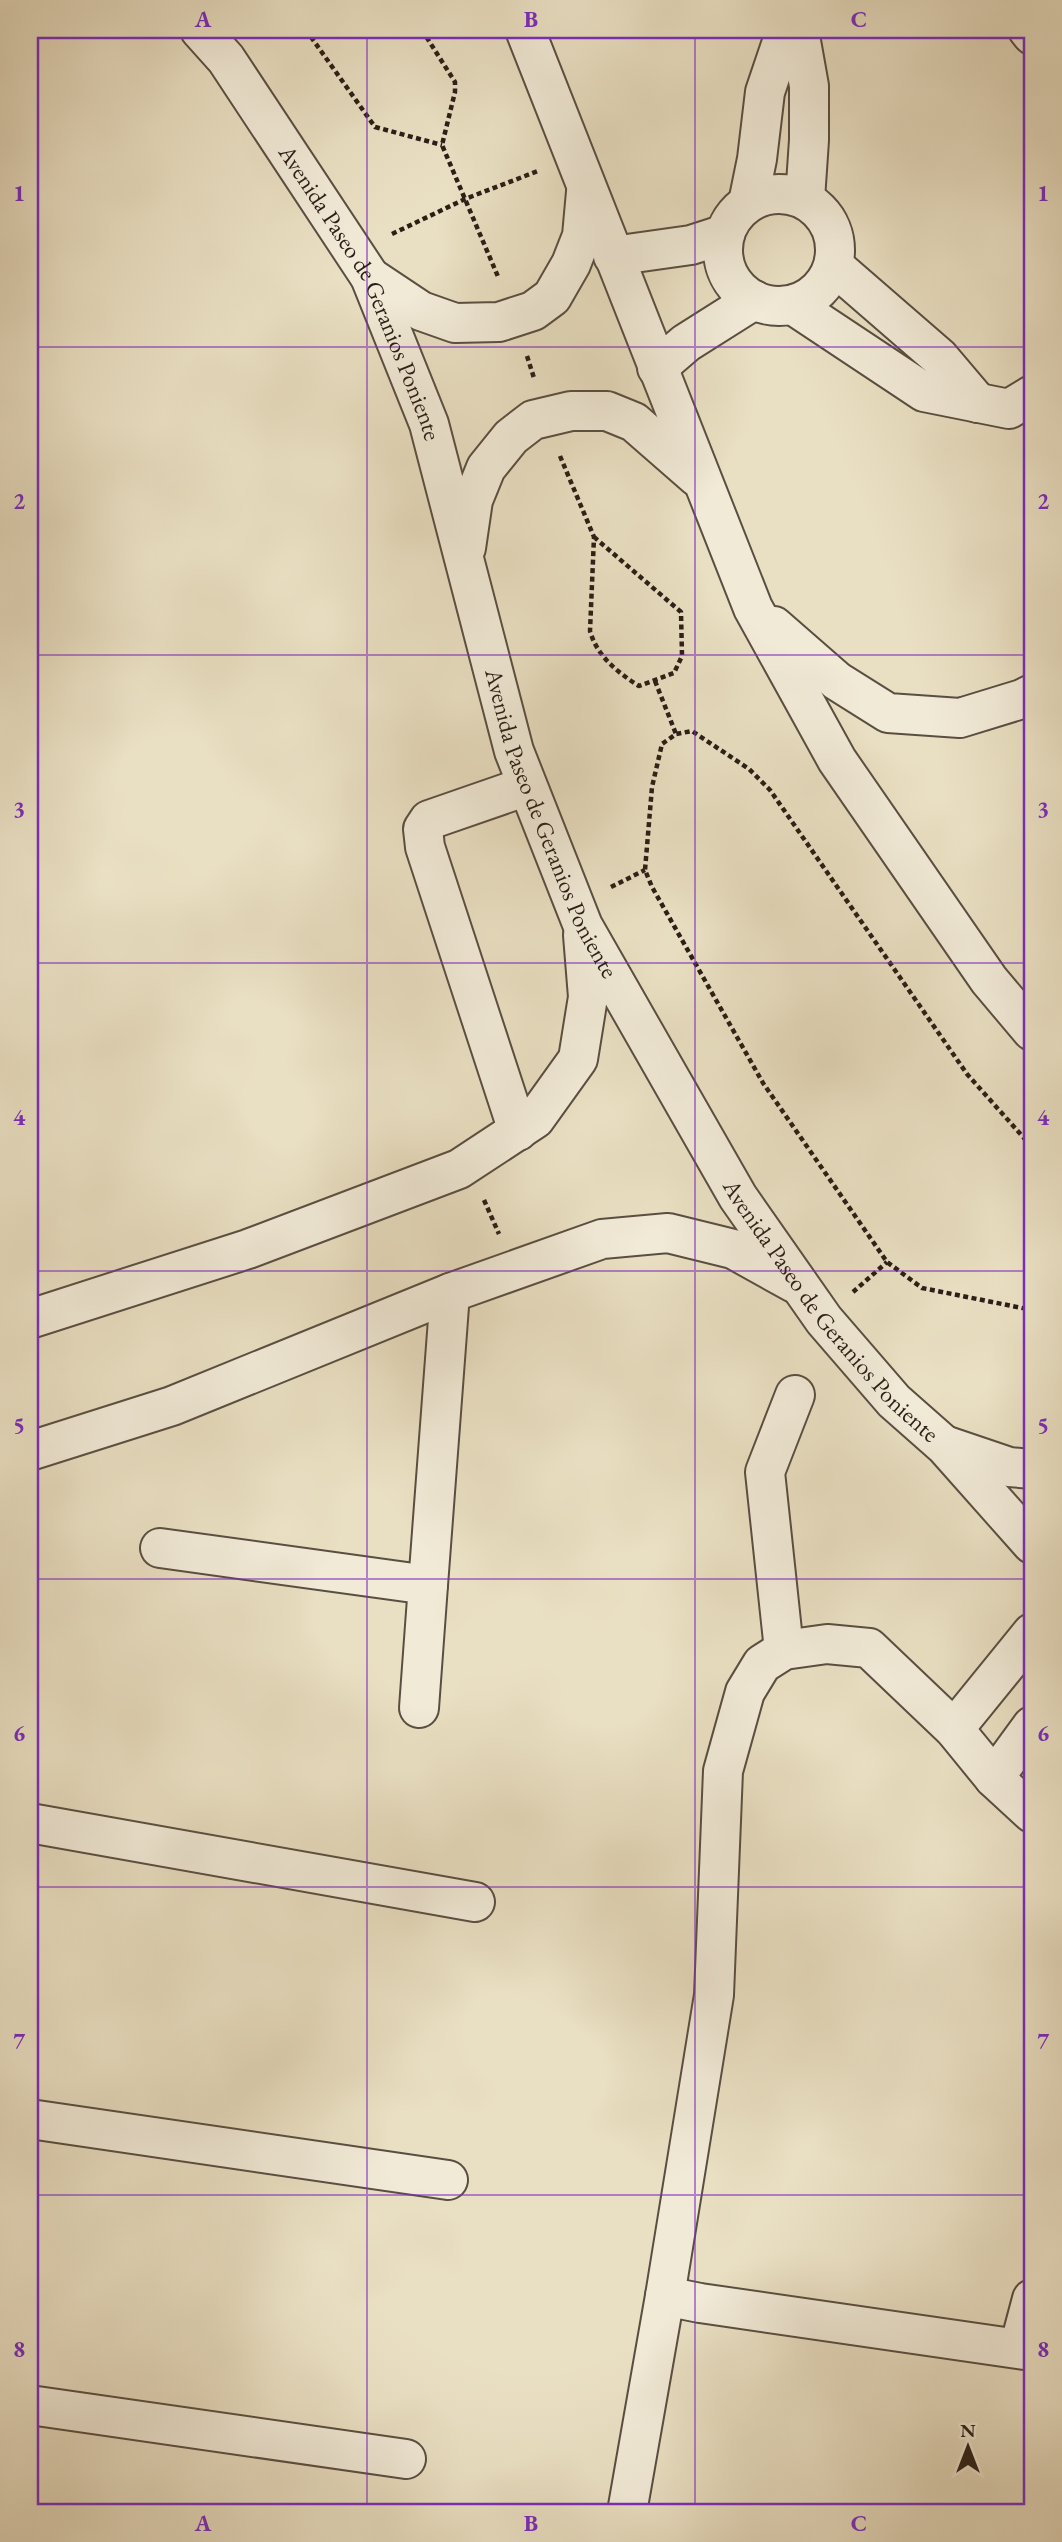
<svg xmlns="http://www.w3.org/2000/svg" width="1062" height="2542" font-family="'EB Garamond',serif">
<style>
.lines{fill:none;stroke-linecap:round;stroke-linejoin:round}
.minor-casing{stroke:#5a4e42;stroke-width:42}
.path{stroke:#2a1e17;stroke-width:4.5;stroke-dasharray:5 3.5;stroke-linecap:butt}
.minor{stroke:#f1ead7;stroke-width:38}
.grid{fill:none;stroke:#7b2cbf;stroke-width:2;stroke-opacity:0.55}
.labels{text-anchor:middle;stroke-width:5;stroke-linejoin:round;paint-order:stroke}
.street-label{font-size:24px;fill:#2a1e17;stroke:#f1ead7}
.neatline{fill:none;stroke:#7b2cbf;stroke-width:2.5}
.grid-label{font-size:23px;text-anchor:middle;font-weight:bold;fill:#7b2cbf}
</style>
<rect width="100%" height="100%" fill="#e9dfc2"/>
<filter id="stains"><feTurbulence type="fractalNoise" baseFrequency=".00286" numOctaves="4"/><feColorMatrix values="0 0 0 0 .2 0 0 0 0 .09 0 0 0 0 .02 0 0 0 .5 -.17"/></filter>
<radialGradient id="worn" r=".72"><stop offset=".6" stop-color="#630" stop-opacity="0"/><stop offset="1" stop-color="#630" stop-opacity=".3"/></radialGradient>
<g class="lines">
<defs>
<g id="minor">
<path id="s1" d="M200,30L226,59L370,277L429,424L514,751L583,926L738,1197L824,1320L894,1401L945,1446L1032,1544"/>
<path d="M525,30L753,608L837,760L989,980L1032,1031"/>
<path d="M799,30L809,86V140L805,199"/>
<path d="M1028,30L1032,35"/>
<circle cx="779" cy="250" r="56"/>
<path d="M748,203L757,159L765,92L786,30"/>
<path d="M613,256L691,245L725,234"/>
<path d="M834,266L939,357L978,403"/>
<path d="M370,277L421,311L455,323L499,322L533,311L552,297L571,264L582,236L586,192"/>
<path d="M793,305L924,392L1009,409L1032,395"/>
<path d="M657,368L686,343L754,300"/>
<path d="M466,548L473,500L486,468L511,437L533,420L571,411H607L634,422L697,477"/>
<path d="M774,626L837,681L888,713L960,718L1022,699L1032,694"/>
<path d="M518,1131L425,847L423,829L429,820L527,786"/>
<path d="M30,1319L248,1249L459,1169L535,1119L578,1059L588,997L583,935"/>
<path d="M947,1446L1009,1467L1032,1469"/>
<path d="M30,1451L172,1406L450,1293L602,1239L668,1233L733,1249L794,1283"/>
<path d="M160,1548L428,1585L450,1293"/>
<path d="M784,1650L765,1472L795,1395"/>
<path d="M419,1708L428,1585"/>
<path d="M954,1729L1032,1633"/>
<path d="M994,1778L1032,1726"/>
<path d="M30,1823L475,1902"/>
<path d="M30,2119L448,2180"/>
<path d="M665,2296L700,2303L1032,2351"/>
<path d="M1019,2348L1032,2299"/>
<path d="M30,2405L406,2459"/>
<path d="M627,2512L665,2296L714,1995L723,1771L745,1692L762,1664L784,1650L827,1644L869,1648L954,1729L994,1778L1032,1813"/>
</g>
</defs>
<use href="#minor" class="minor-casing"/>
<g class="path">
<path d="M306,30L375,127L442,145"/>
<path d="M422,30L455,82V92L442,145L499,279"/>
<path d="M392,234L465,199L538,171"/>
<path d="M527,356L534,378"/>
<path d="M560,456L594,537L590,631C597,656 617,672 639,686L674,673L682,656L681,612L594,537"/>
<path d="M655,681L676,734"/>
<path d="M611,887L645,870"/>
<path d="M1032,1147L967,1074L770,790L749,769L692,731L676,734L662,744L652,787L645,870L652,887L763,1083L887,1262L922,1288L1032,1310"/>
<path d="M484,1200L499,1234"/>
<path d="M853,1292L887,1262"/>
</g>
<use href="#minor" class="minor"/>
</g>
<path class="grid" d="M367,30V2512M695,30V2512M30,347H1032M30,655H1032M30,963H1032M30,1271H1032M30,1579H1032M30,1887H1032M30,2195H1032"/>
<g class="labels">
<g class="street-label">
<text dy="8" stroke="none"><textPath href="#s1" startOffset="310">Avenida Paseo de Geranios Poniente</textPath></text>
<text dy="8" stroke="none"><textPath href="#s1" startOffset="877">Avenida Paseo de Geranios Poniente</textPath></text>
<text dy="8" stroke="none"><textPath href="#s1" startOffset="1444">Avenida Paseo de Geranios Poniente</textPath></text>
</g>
</g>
<rect width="1062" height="2542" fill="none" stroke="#e9dfc2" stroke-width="77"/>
<g transform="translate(968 2447)" stroke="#f1ead7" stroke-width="5" paint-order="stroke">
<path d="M0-5L12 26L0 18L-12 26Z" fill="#2a1e17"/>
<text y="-10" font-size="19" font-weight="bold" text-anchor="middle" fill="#2a1e17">N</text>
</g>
<rect x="38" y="38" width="986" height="2466" class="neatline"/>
<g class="grid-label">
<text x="203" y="27">A</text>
<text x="531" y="27">B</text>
<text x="859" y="27">C</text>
<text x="19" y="201">1</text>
<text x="1043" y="201">1</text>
<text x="19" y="509">2</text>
<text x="1043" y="509">2</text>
<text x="19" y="817">3</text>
<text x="1043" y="817">3</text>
<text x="19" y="1125">4</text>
<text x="1043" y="1125">4</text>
<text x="19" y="1433">5</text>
<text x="1043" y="1433">5</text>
<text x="19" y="1741">6</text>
<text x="1043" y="1741">6</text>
<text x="19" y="2049">7</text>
<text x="1043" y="2049">7</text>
<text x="19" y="2357">8</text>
<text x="1043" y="2357">8</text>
<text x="203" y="2531">A</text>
<text x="531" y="2531">B</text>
<text x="859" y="2531">C</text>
</g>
<rect width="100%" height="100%" filter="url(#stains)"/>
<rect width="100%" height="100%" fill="url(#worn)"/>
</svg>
